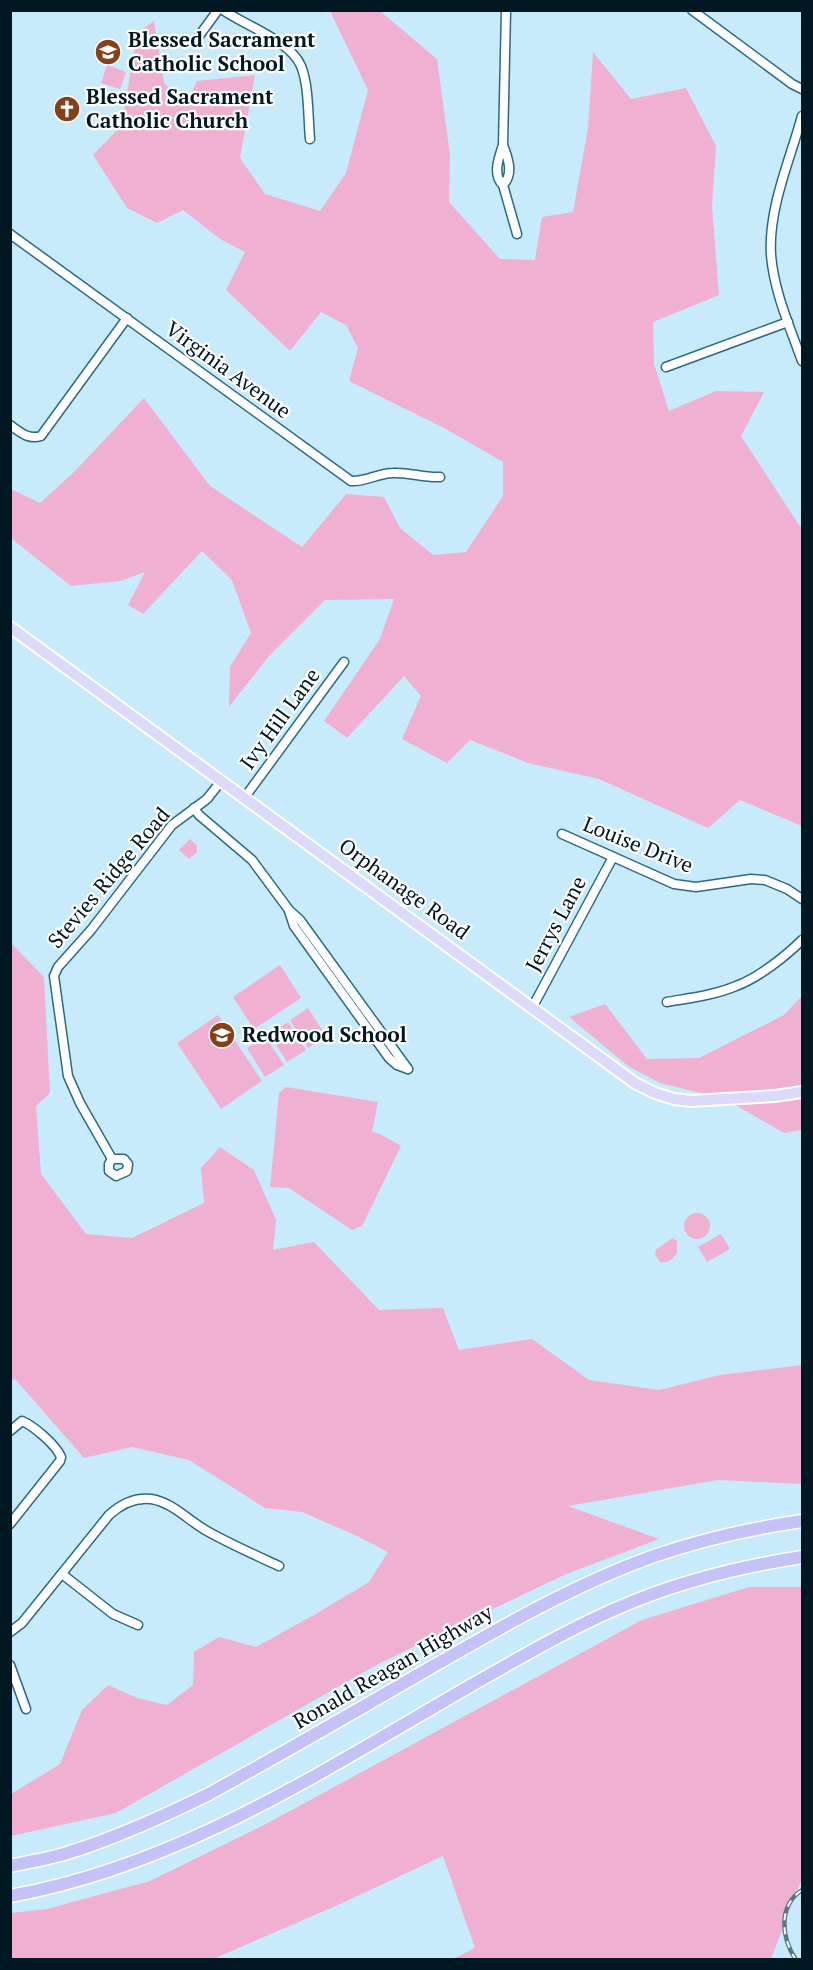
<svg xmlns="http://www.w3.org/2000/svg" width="813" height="1970" font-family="'PT Serif',serif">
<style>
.green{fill:#efb0d1}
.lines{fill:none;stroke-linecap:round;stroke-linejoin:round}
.minor-casing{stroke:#2d6a82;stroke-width:11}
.major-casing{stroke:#fff;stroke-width:14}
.highway-casing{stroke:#fff;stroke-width:15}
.minor{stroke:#fff;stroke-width:8}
.major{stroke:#dcdafb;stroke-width:10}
.highway{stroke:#c5c2f8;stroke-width:12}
.rail-casing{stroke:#597682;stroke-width:4.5}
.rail{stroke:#fff;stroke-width:2;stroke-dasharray:7;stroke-linecap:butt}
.labels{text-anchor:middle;stroke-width:4.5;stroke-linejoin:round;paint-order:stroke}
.poi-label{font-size:21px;font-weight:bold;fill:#011822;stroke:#fff;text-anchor:start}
.street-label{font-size:21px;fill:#011822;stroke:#fff}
</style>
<rect width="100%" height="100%" fill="#c7ebfb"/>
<g class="green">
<path d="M330,11H380L437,59L450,155L449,202L500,259L535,260L542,217L573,212L588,128L593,52L631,99L686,88L716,146L712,207L719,295L653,322L654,364L669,411L716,391L764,392L741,436L799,525L802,528V826L740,800L708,828L599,779L528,763L470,740L447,763L402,739L421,696L404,676L347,738L324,721L380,639L394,599L325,600L268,657L229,707L230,667L251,633L232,580L202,551L143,614L128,605L145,572L120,581L71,586L11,538V489L40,503L75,471L144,398L210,486L302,547L346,494L384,497L400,528L433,555L466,552L503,496V462L446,429L349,381L358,348L346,325L321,312L290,351L226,290L245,252L220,239L183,210L157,223L127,208L93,155L122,125L137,33L154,21L164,83L186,104L197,81L255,75L240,158L265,194L320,211L346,173L368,90Z"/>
<path d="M107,65L126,72L120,89L101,83Z"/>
<path d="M190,839L197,845V852L189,859L179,850Z"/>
<path d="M11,943L44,977L50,1093L36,1106L41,1174L86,1234L132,1238L204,1203L201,1168L220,1147L254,1170L276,1220L273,1250L314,1242L379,1310L443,1308L459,1350L532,1339L589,1380L659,1390L720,1375L802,1365V1484L718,1480L568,1506L659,1539L564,1575L380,1663L116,1813L11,1836V1794L60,1764L82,1710L108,1685L137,1698L167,1705L193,1685L194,1652L219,1637L256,1647L314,1615L369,1582L388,1552L357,1536L302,1512L265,1508L189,1460L132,1447L84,1458L16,1380L11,1379Z"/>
<path d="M280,965L301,998L254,1029L233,997Z"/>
<path d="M802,996V1130L784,1133L725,1099L660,1083L628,1066L569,1017L605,1004L647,1059L699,1058L784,1015Z"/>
<path d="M308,1008L326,1036L308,1048L290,1020Z"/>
<path d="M218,1015L262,1081L221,1109L177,1043Z"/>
<path d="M288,1022L306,1050L287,1062L269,1034Z"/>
<path d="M265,1036L284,1065L265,1077L247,1048Z"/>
<path d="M286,1087L378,1102L372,1132L380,1134L401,1146L362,1226L352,1230L289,1188L270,1187L279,1093Z"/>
<circle cx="697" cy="1226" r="13"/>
<path d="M721,1234L730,1249L707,1262L698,1247Z"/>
<path d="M672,1238L677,1241V1253C673,1259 667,1264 660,1262L655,1254L656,1250Z"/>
<path d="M749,1587H802V1878L771,1959H453L475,1948L443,1856L340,1904L213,1959H11V1913L47,1909L150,1881L266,1824L642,1620Z"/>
</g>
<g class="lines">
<defs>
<g id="minor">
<path d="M223,10C244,25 291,41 301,66C309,85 308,118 310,139"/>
<path d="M692,10L792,84L802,89"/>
<path d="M199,36L218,10"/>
<path d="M802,116C790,160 768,209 771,255C774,292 790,327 802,361"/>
<path d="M503,145C508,158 514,174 503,185C492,175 499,157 503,145L506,10"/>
<path d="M503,185L517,234"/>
<path d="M10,234L351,481C366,482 378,473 393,473C409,472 424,478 440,477"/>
<path d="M666,367L788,322"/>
<path d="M10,425C20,432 28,440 41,436L127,318"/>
<path d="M245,797L344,662"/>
<path d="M194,808L199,815L252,860L289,910L300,920L408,1069"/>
<path d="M562,834L674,884L696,887L751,879L765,880L787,889L802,899"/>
<path d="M289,911L294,926L389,1058L397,1065L408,1069"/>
<path d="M667,1002C690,998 715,995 736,986C758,978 786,956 802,940"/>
<path d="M532,1008L613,857"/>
<path d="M112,1159H124L128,1164L127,1171L116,1176L109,1171V1164L112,1159L80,1103L68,1076L54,976L58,967L91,930L172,825L207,799L222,780"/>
<path d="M10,1431L22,1421C34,1426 56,1445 61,1457L60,1461L10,1524"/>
<path d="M62,1574L113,1614L138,1625"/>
<path d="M10,1632L22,1623L109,1515C121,1504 134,1497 151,1499C172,1502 189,1521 207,1531C230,1544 255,1555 279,1566"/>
<path d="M10,1665L26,1709"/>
</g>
<path id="major" d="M10,627L635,1083L655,1093L674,1099L691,1101L775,1096L802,1092"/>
<g id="highway">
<path d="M10,1866C28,1862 47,1859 64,1854C114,1839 162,1817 209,1794C283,1753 356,1711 430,1668C503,1626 577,1583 657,1555C704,1539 754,1528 802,1521"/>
<path d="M10,1896C179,1866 324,1770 470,1686C523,1656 575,1625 632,1602C686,1580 744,1566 802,1557"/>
</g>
</defs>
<use href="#minor" class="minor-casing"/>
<use href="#major" class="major-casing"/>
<use href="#highway" class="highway-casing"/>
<use href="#minor" class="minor"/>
<use href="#major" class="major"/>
<use href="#highway" class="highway"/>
<defs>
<path id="rail" d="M796,1960C781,1937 778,1906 802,1890"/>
</defs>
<use href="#rail" class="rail-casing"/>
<use href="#rail" class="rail"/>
</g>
<defs>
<symbol id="school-disc" viewBox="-11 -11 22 22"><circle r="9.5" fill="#854019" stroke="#fff"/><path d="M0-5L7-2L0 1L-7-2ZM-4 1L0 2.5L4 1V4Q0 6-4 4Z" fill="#fff"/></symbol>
<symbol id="church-disc" viewBox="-11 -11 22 22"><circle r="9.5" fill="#854019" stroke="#fff"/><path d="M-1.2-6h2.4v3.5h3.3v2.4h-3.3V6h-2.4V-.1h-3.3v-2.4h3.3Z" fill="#fff"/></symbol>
</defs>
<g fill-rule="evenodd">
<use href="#school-disc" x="93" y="37" width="30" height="30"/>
<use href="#church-disc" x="52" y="94" width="30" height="30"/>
<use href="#school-disc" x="207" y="1020" width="30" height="30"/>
</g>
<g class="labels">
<g class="poi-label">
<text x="128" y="47">Blessed Sacrament<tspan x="128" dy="24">Catholic School</tspan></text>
<text x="86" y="104">Blessed Sacrament<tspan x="86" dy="24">Catholic Church</tspan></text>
<text x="242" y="1042">Redwood School</text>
</g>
<g class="street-label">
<text transform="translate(228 370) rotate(36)" y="7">Virginia Avenue</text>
<text transform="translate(280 719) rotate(-54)" y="7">Ivy Hill Lane</text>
<text transform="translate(638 845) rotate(22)" y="7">Louise Drive</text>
<text transform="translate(109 878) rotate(-50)" y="7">Stevies Ridge Road</text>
<text transform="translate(404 889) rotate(36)" y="7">Orphanage Road</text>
<text transform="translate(556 924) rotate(-62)" y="7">Jerrys Lane</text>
<text transform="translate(393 1667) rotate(-30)" y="7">Ronald Reagan Highway</text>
</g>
</g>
<rect width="813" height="1970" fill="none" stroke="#011822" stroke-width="24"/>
</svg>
